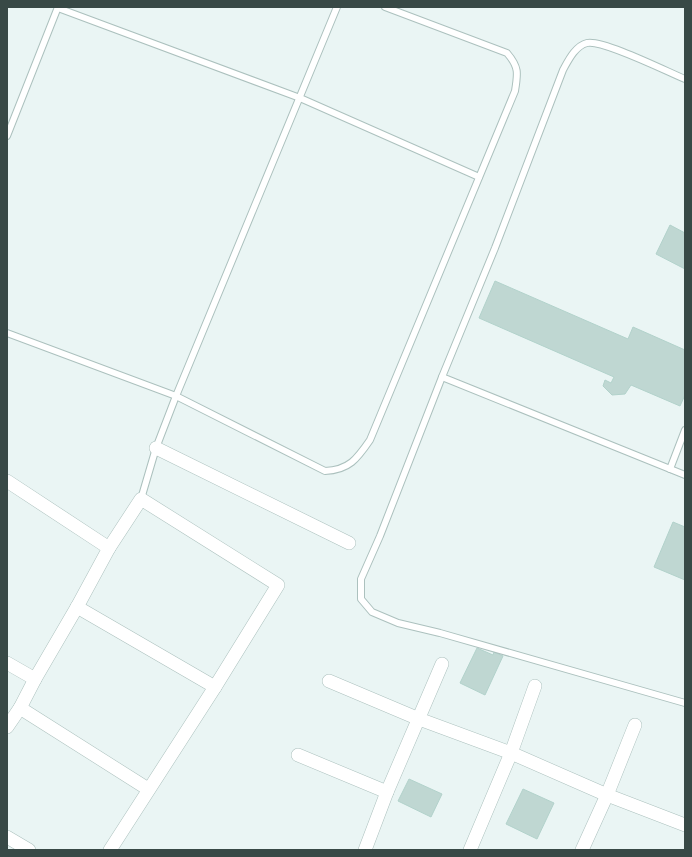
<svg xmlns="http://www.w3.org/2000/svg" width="692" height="857" font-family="Cabin,sans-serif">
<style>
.building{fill:#bfd7d2;stroke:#b2d2cb}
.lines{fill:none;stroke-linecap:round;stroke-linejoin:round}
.service-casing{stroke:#acc1be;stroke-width:8}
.minor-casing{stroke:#acc1be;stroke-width:14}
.service{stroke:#fff;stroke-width:6}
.minor{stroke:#fff;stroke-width:13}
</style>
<rect width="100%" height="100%" fill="#eaf5f4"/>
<g class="building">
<path d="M670,225L685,233V269L656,254Z"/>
<path d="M495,281L628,339L633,327L685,350V395L680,406L631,385L625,394L612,395L603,386L605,380L611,383L614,377L479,318Z"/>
<path d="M673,522L685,527V580L654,567Z"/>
<path d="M477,648L493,655L494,652L503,656L485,695L460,683Z"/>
<path d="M409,779L442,794L431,817L398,801Z"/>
<path d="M523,789L554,803L537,839L506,824Z"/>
</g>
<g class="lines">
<defs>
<g id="service">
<path d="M58,8L300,98L479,177"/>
<path d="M685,79C668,72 602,39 587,43C575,46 568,61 563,70L495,248L442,377L685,475"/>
<path d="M7,136L58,7"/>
<path d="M7,333L176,396L325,471C349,470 357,459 370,440L515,91C518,73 519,67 507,53L385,7"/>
<path d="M442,377L380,536L361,579V599L372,612L398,623L440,633L685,703"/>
<path d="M670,469L685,430"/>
<path d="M141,499L156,448L176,396L337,7"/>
</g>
<g id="minor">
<path d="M156,448L349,543"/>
<path d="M7,481L109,548"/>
<path d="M77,607L215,687"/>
<path d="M7,663L35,679"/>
<path d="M329,681L419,719L511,753L607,795L685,825"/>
<path d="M20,708L148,789"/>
<path d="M7,727L20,708L35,679L77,607L109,548L141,499L278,585L215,687L110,850"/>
<path d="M298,755L387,792"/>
<path d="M7,837L29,850"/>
<path d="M365,850L387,792L442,664"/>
<path d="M470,850L511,753L535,686"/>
<path d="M582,850L607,795L635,725"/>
</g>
</defs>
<use href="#service" class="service-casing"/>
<use href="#minor" class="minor-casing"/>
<use href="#service" class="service"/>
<use href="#minor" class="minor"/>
</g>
<rect width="692" height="857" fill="none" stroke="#384946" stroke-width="16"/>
</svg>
